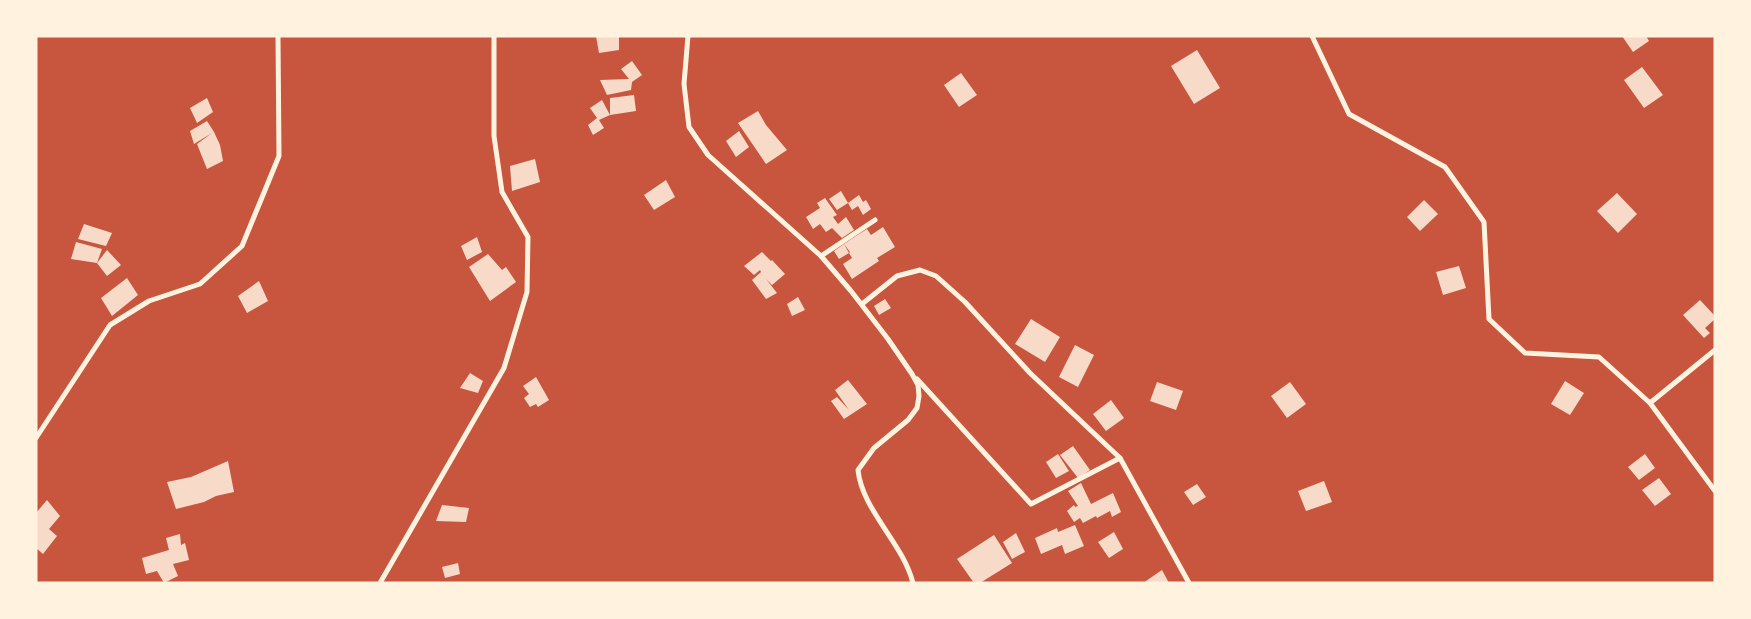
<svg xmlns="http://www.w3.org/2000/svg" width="1751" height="619" font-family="Overpass,sans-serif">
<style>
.building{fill:#f7dbc8}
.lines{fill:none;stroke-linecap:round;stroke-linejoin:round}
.minor{stroke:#fff3e0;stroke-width:5}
</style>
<rect width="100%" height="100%" fill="#c8553d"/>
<g class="building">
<path d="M596,36H619V50L599,53Z"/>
<path d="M1622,36H1646L1649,41L1633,52Z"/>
<path d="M1197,50L1220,88L1194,104L1171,66Z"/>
<path d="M632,61L642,75L632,82L631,90L607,95L600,80L629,79L621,69Z"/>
<path d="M1642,67L1663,95L1644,108L1624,80Z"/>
<path d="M961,73L977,95L959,107L944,85Z"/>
<path d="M634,95L636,111L610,115V98Z"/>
<path d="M207,98L213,112L197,123L190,108Z"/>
<path d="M602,100L610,115L599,120L604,128L593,135L588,125L597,118L590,108Z"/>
<path d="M758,111L766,125L787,150L766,164L738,123Z"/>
<path d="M207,121L214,132L220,145L223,161L207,169L197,144L212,133L194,144L190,131Z"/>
<path d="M739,131L749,147L736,157L726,141Z"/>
<path d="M535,159L540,182L512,191L510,166Z"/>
<path d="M666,180L675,197L654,210L644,195Z"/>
<path d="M841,191L848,203L837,210L829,199Z"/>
<path d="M1617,193L1637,214L1618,233L1597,211Z"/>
<path d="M859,195L863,202L866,200L871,209L863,215L858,206L852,210L848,203Z"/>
<path d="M825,198L837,215L833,217L838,224L846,217L854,230L842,238L832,228L826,232L820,224L813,229L806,217L820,208L817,203Z"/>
<path d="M1424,200L1438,214L1420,231L1407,217Z"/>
<path d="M84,224L112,233L106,246L78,239Z"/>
<path d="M883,227L895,247L877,258L879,261L852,279L843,264L852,258L849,253L850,252L844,244L849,253L839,259L834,251L844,244L856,236L867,229L871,235Z"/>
<path d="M477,237L482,252L467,260L461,246Z"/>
<path d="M76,242L102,249L97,263L71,259Z"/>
<path d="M107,250L121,265L107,276L97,263Z"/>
<path d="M762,252L771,261L772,260L785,274L772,285L766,279L777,293L766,299L752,280L761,272L760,270L754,275L744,266Z"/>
<path d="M488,254L502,270L506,267L516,282L490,301L469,267Z"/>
<path d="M1459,266L1466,288L1443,295L1436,272Z"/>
<path d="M127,278L138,295L112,316L101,298Z"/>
<path d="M259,281L268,301L247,313L238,296Z"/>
<path d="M798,297L805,310L792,316L787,304Z"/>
<path d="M885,299L891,308L879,315L874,306Z"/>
<path d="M1700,300L1715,316V319L1705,328L1710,333L1704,338L1683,315Z"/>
<path d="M1031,319L1060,337L1045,362L1015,344Z"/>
<path d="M1075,345L1094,355L1078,387L1059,377Z"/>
<path d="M470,373L483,381L478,393L460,388Z"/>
<path d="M536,377L549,400L538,407L536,404L530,407L524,398L529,394L523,386Z"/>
<path d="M848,380L867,404L844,419L831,401L837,397L849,410L835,390Z"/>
<path d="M1565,381L1584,393L1570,415L1551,404Z"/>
<path d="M1157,382L1183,391L1176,410L1150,401Z"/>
<path d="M1290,382L1306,404L1287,418L1271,396Z"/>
<path d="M1111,400L1124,418L1106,431L1093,414Z"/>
<path d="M1073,446L1090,470L1078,478L1060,455Z"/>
<path d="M1058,454L1069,471L1056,478L1046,462Z"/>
<path d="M1645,454L1655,468L1639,480L1628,467Z"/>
<path d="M228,461L234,492L216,496L204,502L176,509L167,482L191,477Z"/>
<path d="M1659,478L1671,494L1655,506L1642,490Z"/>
<path d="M1324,481L1332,502L1306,511L1298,491Z"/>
<path d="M1081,483L1091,504L1113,493L1121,512L1112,517L1110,511L1097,518L1096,516L1083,523L1080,518L1074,522L1067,511L1074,505L1075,507L1078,506L1068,491Z"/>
<path d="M1197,484L1206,497L1193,505L1184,492Z"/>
<path d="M47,500L60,516L49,529L57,536L43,554L36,548V513Z"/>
<path d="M442,505L469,508L466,522L436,521Z"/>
<path d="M1075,525L1084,546L1065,554L1062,545L1041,554L1035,538L1057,528L1058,532Z"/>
<path d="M1114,532L1123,549L1109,558L1098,542Z"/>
<path d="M1016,533L1025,552L1012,559L1003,542Z"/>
<path d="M180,534L181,545L185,543L189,560L173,564L178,576L164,583L157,571L146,574L142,558L169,550L166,538Z"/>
<path d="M994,535L1012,563L980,583H974L957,559Z"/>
<path d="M458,563L460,574L445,578L442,567Z"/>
<path d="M1162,570L1169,583H1143Z"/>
</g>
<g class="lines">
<g class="minor">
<path d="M688,36L684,84L689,127L708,155L821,256L851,291L888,339L912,374L918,385L919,396L917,408L908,420L874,448L858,470C862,510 903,543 913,583"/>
<path d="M1312,36L1349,114L1445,167L1484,222L1489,319L1525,353L1599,357L1650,403"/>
<path d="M821,256L875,220"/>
<path d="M862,304L897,276L920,270L936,276L965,302L1030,373L1120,458L1189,583"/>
<path d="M1715,350L1650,403L1715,491"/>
<path d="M917,379L1031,504L1120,458"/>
<path d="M36,438L110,325L149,301L200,284L242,246L279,156L278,36"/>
<path d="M380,583L504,368L527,292L528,237L502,192L494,136V36"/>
</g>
</g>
<rect width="1751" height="619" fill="none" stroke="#fff3e0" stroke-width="75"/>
</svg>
